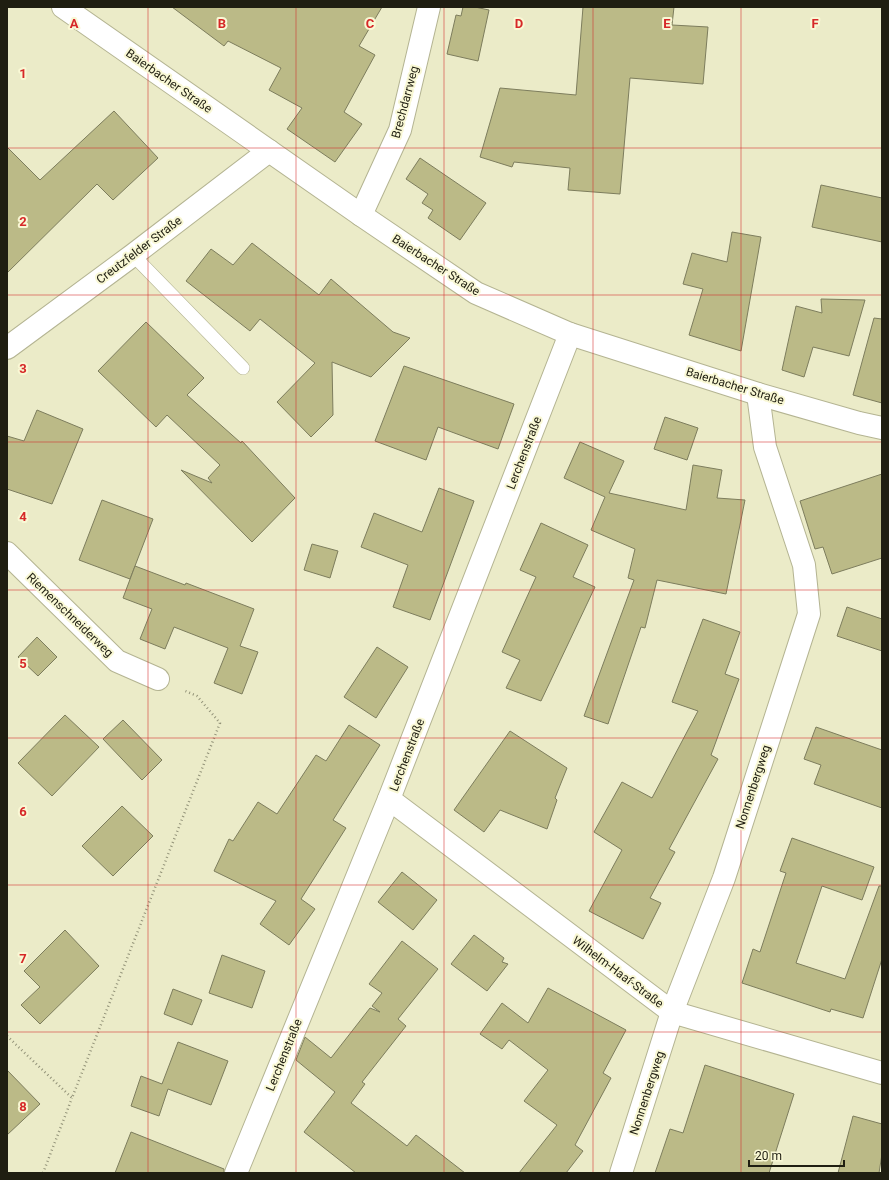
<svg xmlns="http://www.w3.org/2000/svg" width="889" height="1180" font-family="Roboto,sans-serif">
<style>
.building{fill:#bbba87;stroke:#7d7d5d}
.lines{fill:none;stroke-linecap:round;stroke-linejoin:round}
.service-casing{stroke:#b4b492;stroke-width:14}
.minor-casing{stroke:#b4b492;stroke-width:24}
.tertiary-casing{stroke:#b4b492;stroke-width:24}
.path{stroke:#929278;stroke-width:2.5;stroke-dasharray:1 3;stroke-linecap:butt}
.service{stroke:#fff;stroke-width:13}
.minor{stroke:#fff;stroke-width:22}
.tertiary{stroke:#fff;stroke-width:22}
.grid{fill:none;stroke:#d62828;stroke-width:1;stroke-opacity:0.55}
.labels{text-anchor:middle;stroke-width:4;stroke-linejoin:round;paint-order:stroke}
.street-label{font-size:12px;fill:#1f1e11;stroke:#f9f8d5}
.grid-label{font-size:13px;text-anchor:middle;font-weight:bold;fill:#d62828;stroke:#f9f8d5;stroke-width:4;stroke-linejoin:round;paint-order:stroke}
</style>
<rect width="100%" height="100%" fill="#ebebc8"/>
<g class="building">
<path d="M172,7H382L359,46L375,55L344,112L362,124L335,162L287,129L302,108L269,90L281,68L228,41L224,46Z"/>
<path d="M463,7H475L489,10L478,61L447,54L456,15L461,16Z"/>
<path d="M583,7H674L672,25L708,27L703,84L630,78L620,194L568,190L570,168L514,162L512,167L480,157L500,88L576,95Z"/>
<path d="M114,111L158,158L113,200L97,184L7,273V147L40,180Z"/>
<path d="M420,158L486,203L460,240L428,218L433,210L422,203L428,194L406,179Z"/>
<path d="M821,185L882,198V242L812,227Z"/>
<path d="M732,232L761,237L741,351L689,335L703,289L683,284L692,253L727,262Z"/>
<path d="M252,243L319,295L331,279L393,332L410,338L371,377L332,362L333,415L311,437L277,402L315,363L260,319L250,331L186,281L211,249L233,265Z"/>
<path d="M821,299L865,300L849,356L813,347L804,377L782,370L796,306L822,313Z"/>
<path d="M874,318L882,319V403L853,395Z"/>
<path d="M146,322L204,378L187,395L241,443L242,441L295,498L252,542L181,470L212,483L208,478L220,465L167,415L156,427L98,371Z"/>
<path d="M404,366L514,404L498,449L438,427L426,460L375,441Z"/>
<path d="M37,410L83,429L52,504L7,489V436L24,441Z"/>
<path d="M665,417L698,428L687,460L654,449Z"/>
<path d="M580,442L624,461L609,493L686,510L693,465L722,470L717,498L745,500L726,594L657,580L645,628L641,627L608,724L584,716L634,580L628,578L635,549L591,530L605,497L564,478Z"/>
<path d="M882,474V558L832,574L823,547L815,549L800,501Z"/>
<path d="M439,488L474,501L430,620L393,607L408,565L361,547L374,513L422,532Z"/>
<path d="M102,500L153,519L130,579L79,560Z"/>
<path d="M541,523L588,545L573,577L595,587L541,701L506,688L520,660L502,652L536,577L520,570Z"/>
<path d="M312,544L338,551L330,578L304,570Z"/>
<path d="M135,566L185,585L186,583L254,609L240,646L258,652L242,694L214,683L228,648L174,627L165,649L140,639L152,609L123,598Z"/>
<path d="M847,607L882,619V651L837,636Z"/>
<path d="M703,619L740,632L725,674L739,679L711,755L718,759L669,849L675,852L650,898L661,903L643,939L589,911L622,850L594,832L622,782L652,798L698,711L672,702Z"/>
<path d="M37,637L57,657L38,676L18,657Z"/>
<path d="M377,647L408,667L376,718L344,697Z"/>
<path d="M65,715L99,747L52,796L18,763Z"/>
<path d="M123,720L162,760L142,780L103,739Z"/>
<path d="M349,725L380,745L333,820L346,828L301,899L315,909L289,945L260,924L276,901L214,871L229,839L233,841L258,802L277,814L316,755L326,761Z"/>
<path d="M816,727L882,750V808L814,784L821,765L804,759Z"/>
<path d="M510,731L567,768L555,798L557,800L547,829L500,810L484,832L454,810Z"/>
<path d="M122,806L153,836L113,876L82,846Z"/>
<path d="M792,838L874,867L862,900L822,886L796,963L845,979L879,886H882V959L863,1018L831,1009L830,1012L742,983L753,949L760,952L786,873L780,871Z"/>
<path d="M402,872L437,900L413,930L378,902Z"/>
<path d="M65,930L99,966L40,1024L21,1005L40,987L24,971Z"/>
<path d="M474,935L504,958L502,962L508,964L487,991L451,964Z"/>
<path d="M402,941L438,969L398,1019L406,1026L362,1082L365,1084L351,1103L407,1146L416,1135L465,1173H356L304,1132L335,1092L296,1060L305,1037L331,1058L370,1008L380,1012L372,1006L382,993L369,984Z"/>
<path d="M222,955L265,971L252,1008L209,993Z"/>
<path d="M548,988L626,1030L603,1073L611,1078L575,1145L583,1151L566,1173H519L557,1125L524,1101L548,1070L509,1040L502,1049L480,1034L502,1003L528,1023Z"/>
<path d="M173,989L202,1000L192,1025L164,1014Z"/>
<path d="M178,1042L228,1061L211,1105L168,1089L159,1116L131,1106L141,1076L162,1084Z"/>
<path d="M705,1065L794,1094L769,1173H655L670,1129L683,1133Z"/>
<path d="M7,1070L40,1104L7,1135Z"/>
<path d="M853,1116L882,1124V1154L879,1173H838Z"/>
<path d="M131,1132L224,1169V1173H115Z"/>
</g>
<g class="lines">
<defs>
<path id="service" d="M133,255L243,368"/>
<g id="minor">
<path d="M361,215L400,130L429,7"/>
<path d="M7,348L133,255L269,151"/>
<path d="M7,553L117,661L158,679"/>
<path d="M389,799L672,1012L882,1073"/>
<path d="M236,1173L389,799L570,334"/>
<path d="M621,1173L672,1012L724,878L809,614L804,565L765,447L758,394"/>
</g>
<path id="tertiary" d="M63,7L361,215L476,293L570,334L758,394L859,423L882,428"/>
</defs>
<use href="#service" class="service-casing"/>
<use href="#minor" class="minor-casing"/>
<use href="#tertiary" class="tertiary-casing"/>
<g class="path">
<path d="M7,1036L72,1098L220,723L197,696L183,690"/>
<path d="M43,1173L72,1098"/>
</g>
<use href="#service" class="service"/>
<use href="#minor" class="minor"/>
<use href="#tertiary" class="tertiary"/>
</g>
<path class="grid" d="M148,7V1173M296,7V1173M444,7V1173M593,7V1173M741,7V1173M7,148H882M7,295H882M7,442H882M7,590H882M7,738H882M7,885H882M7,1032H882"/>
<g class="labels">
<g class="street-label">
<text transform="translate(169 81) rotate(35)" y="4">Baierbacher Straße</text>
<text transform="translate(405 102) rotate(-75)" y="4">Brechdarrweg</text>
<text transform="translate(139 250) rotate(-37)" y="4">Creutzfelder Straße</text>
<text transform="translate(436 265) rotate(33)" y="4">Baierbacher Straße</text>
<text transform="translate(735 386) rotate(17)" y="4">Baierbacher Straße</text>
<text transform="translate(524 453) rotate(-69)" y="4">Lerchenstraße</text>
<text transform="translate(70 615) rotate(44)" y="4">Riemenschneiderweg</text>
<text transform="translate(407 755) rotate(-69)" y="4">Lerchenstraße</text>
<text transform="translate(753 787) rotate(-72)" y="4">Nonnenbergweg</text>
<text transform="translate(618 972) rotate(37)" y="4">Wilhelm-Haaf-Straße</text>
<text transform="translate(284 1055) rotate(-68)" y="4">Lerchenstraße</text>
<text transform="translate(647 1093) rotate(-72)" y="4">Nonnenbergweg</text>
</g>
</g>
<g class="grid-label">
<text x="74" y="28">A</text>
<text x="222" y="28">B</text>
<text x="370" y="28">C</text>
<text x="519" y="28">D</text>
<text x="667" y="28">E</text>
<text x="815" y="28">F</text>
<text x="23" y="78">1</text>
<text x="23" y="226">2</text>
<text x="23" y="373">3</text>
<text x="23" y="521">4</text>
<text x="23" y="668">5</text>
<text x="23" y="816">6</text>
<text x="23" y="963">7</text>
<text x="23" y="1111">8</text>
</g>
<rect width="889" height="1180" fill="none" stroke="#1f1e11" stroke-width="16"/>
<path d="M749 1160v6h95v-6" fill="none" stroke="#1f1e11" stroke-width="2"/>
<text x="755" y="1160" font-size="12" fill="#1f1e11" stroke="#f9f8d5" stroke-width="3" paint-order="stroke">20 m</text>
</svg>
